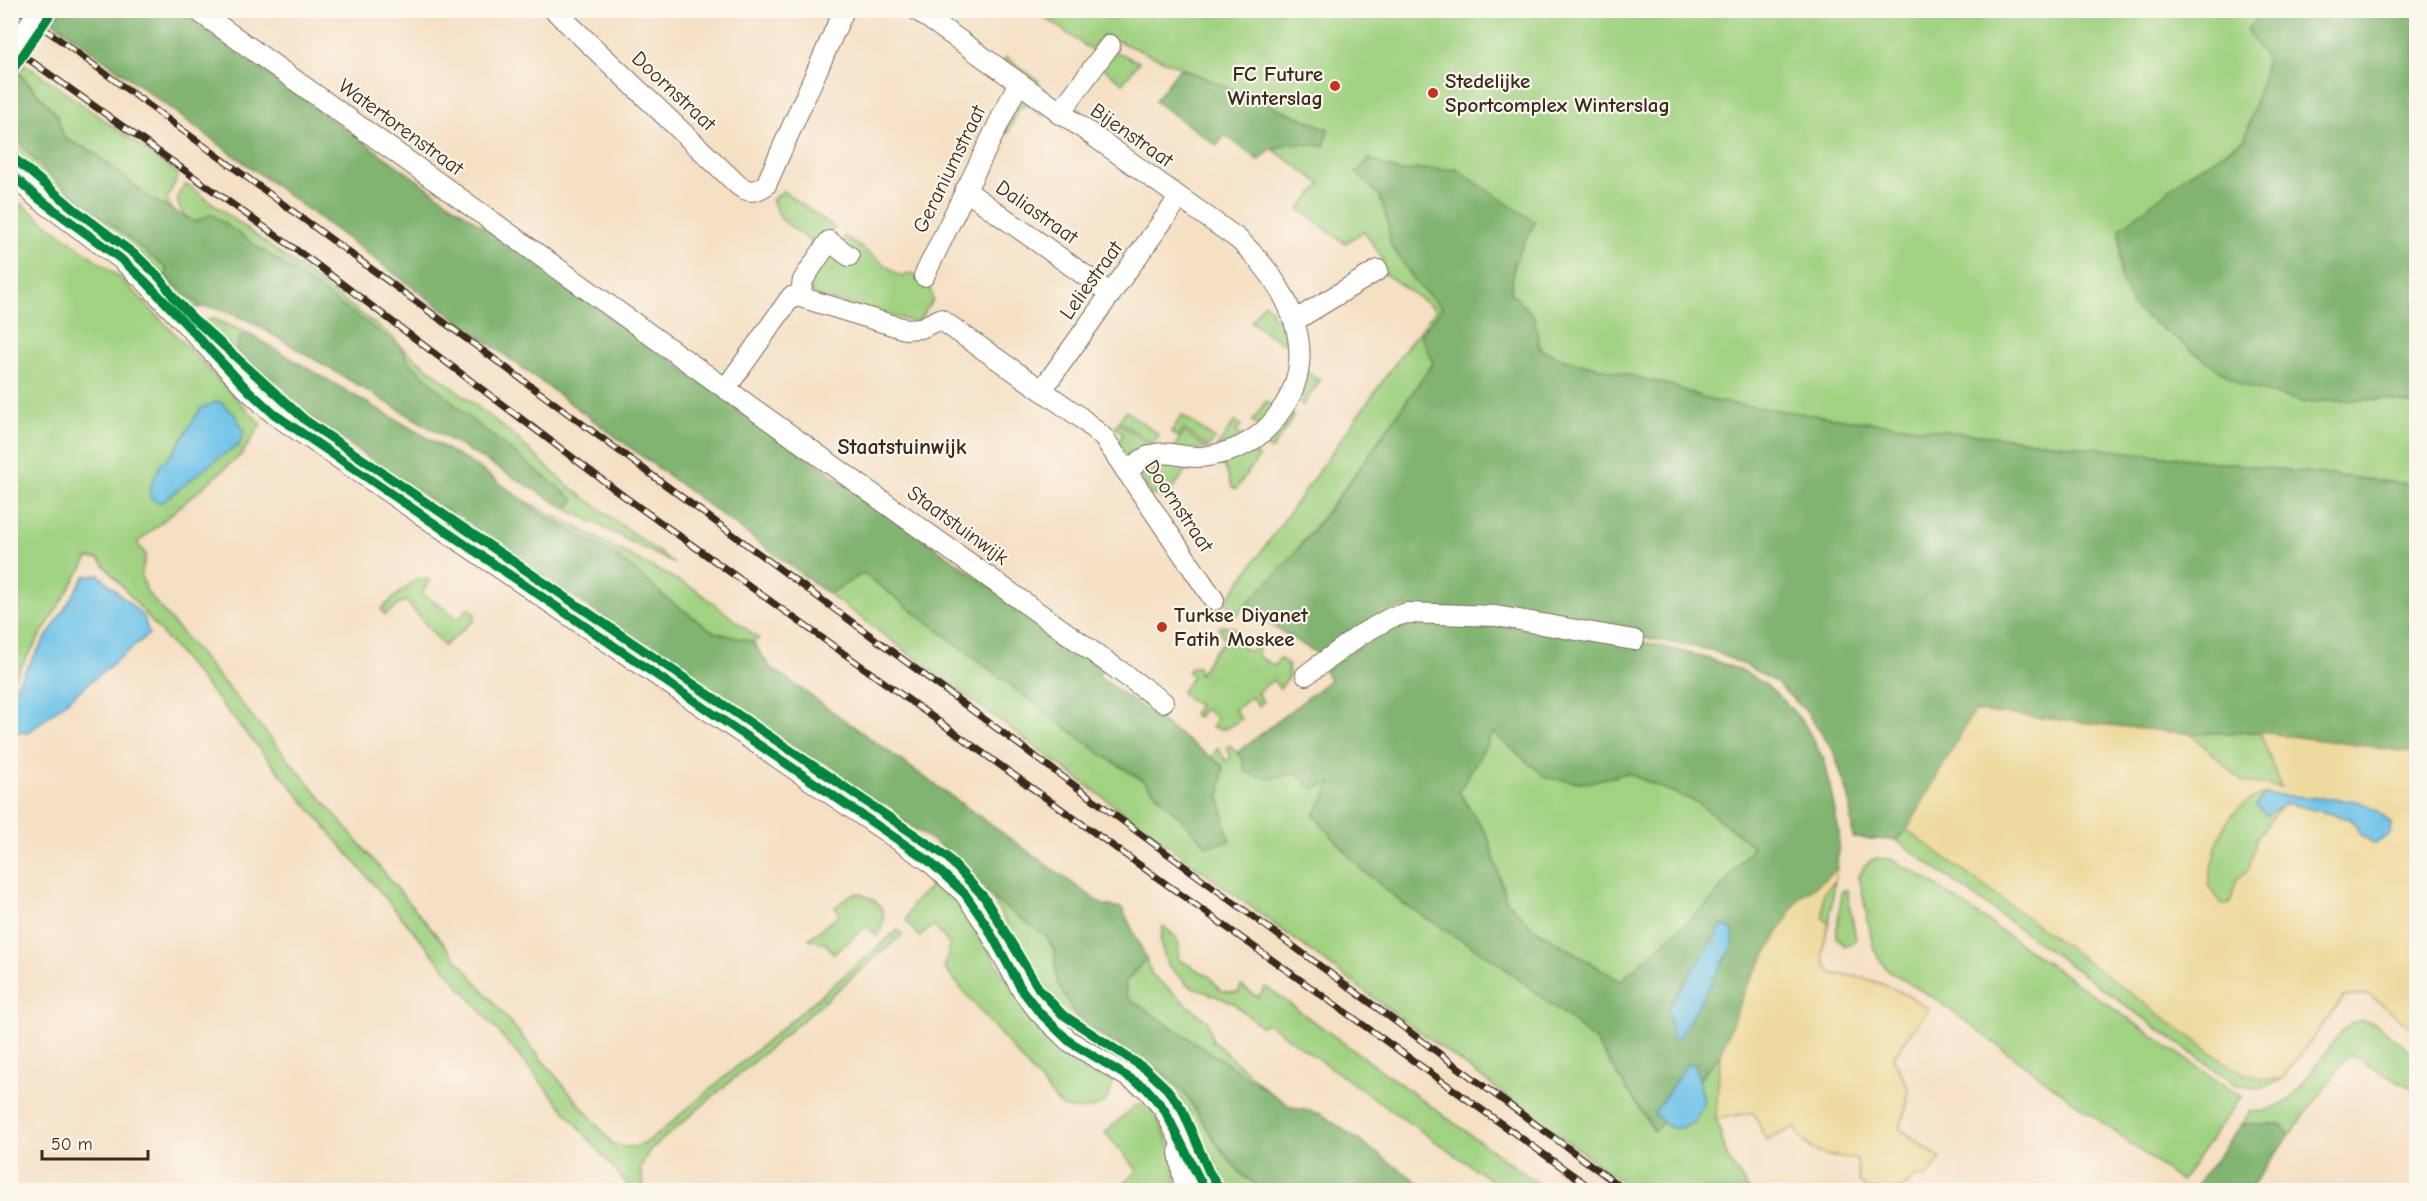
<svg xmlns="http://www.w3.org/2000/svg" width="2427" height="1201" font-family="'Comic Neue',sans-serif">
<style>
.green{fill:#a0d281;stroke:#6e7e50;stroke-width:1.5}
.forest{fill:#80b46f;stroke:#5e6f46;stroke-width:1.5;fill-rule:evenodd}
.sand{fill:#eeda9e;stroke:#94825e;stroke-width:1.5;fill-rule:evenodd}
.water{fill:#6cc2e9;stroke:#547684;stroke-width:1.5}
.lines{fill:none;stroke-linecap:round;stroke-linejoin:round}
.minor-casing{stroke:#7c6a58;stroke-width:22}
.minor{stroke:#fff;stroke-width:20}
.rail-casing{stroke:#3b2a1e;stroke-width:7}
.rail{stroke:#fbf7ec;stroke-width:4.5;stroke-dasharray:14;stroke-linecap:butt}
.minor-bridge-casing{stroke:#7c6a58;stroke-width:22;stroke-linecap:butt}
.minor-bridge{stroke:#fff;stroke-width:20}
.cycleway-casing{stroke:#fbf7ec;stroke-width:13}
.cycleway{stroke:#00873e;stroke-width:9}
.poi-dot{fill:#c8321e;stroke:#fbf7ec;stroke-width:2}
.labels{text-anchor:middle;stroke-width:4.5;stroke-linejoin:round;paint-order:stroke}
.poi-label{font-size:21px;font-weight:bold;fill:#3b2a1e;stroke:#fbf7ec;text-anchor:start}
.street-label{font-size:21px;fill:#3b2a1e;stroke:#fbf7ec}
.neighbourhood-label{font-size:22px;font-weight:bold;fill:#3b2a1e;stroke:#fbf7ec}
</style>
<rect width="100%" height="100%" fill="#fbf7ec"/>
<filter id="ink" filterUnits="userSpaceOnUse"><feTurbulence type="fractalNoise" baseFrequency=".0167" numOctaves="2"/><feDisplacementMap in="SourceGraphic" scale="12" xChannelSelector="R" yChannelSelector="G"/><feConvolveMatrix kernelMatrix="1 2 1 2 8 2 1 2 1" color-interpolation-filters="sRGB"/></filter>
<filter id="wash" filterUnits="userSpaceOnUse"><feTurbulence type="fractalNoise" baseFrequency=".008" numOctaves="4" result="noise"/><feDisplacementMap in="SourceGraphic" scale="24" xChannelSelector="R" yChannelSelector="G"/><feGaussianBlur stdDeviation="1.35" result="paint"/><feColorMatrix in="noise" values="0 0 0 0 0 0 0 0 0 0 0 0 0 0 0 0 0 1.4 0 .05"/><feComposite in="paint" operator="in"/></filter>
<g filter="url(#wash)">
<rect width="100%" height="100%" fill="#f5e0c4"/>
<g class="green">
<path d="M1090,10L2264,11L2248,30L2268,60L2245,139L2185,177L2303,402L2383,399L2416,405V485L1850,420L1713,401L1669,385L1564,359L1540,349L1534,316L1511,293L1514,263L1535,222L1420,169L1401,172L1369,159L1357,173L1380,196L1387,219L1391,245L1417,284L1442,308L1433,363L1353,477L1275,578L1243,607L1237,615L1228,606L1217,586L1230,596L1406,348L1436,310L1374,266L1383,259L1364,231L1345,243L1299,209L1321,184L1274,150L1288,143L1324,146L1328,129L1103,35L1091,50L1036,11H1076L1080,14Z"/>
<path d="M897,11H909L982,63L980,68Z"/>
<path d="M1113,53H1119L1139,62L1123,83L1100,66L1072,104L1082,111L1079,115L1068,107L1099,65Z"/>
<path d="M1006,57L1039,81L1037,85L1004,61Z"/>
<path d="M25,64L177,172L178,177L167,198L171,209L151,199L93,152L64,138L57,115L19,73Z"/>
<path d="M1021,95L1049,110L1044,117L1028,105L1020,107L1007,134L1000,130Z"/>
<path d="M10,114L14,126L167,269L165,276L201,307L191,310L159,272L144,257L15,155L11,149Z"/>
<path d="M185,185L189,186L394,338L401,347L511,433L566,484L675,564L567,509L574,500L467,416L409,362L401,347L185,216C176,204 174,197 185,185Z"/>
<path d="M783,191L835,228L830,234L815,245L781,219L772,200Z"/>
<path d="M10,196L123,280L261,424L242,454L137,543L146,555L141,574L147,592L613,1144C628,1150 639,1147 653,1138L898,930L902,935L649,1151L640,1169L645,1190H632L99,559L88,558L11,683Z"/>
<path d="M845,236L902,277L910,273L933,282L930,288L933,300L918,321L915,322L815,296L807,284Z"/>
<path d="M1264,303L1272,310L1270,313L1275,318L1284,310L1292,332L1283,344L1251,322Z"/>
<path d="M214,319L247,333L240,337L237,349L249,362L206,325L207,320Z"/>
<path d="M1306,371L1320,381L1303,405L1297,400Z"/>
<path d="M1266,401L1276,408L1260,427L1252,422Z"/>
<path d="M1126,411L1159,435L1153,444L1119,421Z"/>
<path d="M1290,413L1294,416L1272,450L1262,443Z"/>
<path d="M1182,415L1215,439L1209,447L1184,429L1178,437L1171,432Z"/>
<path d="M1235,421L1241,425L1236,432L1245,438L1216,448Z"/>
<path d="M1118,423L1152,446L1130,460L1116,445L1123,434L1115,427Z"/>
<path d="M1184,432L1208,449L1172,450Z"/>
<path d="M1250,451L1259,457L1236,489L1232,487L1225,467L1215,463Z"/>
<path d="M1154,460L1186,462L1185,472L1165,499L1155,495L1151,496L1139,475L1140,470Z"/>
<path d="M520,498L696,590L759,639L753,642L714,632L665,597L621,559L543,515Z"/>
<path d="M863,573L1102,755L1144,781L1207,846L1229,841L1220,800L1223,766L1211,757L1218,748L1226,761L1231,757L1227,747L1230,745L1237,753L1268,779L1296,773L1332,783L1314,816L1362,870L1404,904L1494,960L1570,1019L1597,1043L1654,1131L1720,1055L1716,1119L1728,1159L1749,1190H1633L829,594Z"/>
<path d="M417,578L430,580L422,593L459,619L468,607L475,613L474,620L444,646L405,600L385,615L381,609Z"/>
<path d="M1222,626L1232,627L1239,631L1233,640L1251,652L1257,643L1261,646L1256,655L1274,666L1280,658L1288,665L1289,676L1280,689L1273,680L1257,693L1263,702L1259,706L1251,697L1235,710L1241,719C1230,727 1225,732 1211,727L1217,718L1204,709L1198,717L1193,714L1199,706L1181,693L1193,676L1188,672L1192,667H1198L1199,674C1208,662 1211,651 1225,642L1219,628Z"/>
<path d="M2254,731L2260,732L2281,787L2243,782L2191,734Z"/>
<path d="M1493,732L1547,778L1613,777L1627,773L1698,803L1753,846L1711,901L1620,981L1532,927L1506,900L1488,837L1459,792Z"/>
<path d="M2265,794L2256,805L2266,815L2282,805L2256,840L2249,869L2237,879L2230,903L2222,904L2208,885C2215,846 2222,807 2265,794Z"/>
<path d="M1907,830L2263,1079H2282C2262,1090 2256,1090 2235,1084L1896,840Z"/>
<path d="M1876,858L1890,859L1925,878L2241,1097L2181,1181L1937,1000L1886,969L1874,950L1859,876L1865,865Z"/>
<path d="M1835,881L1829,923L1823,918V893Z"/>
<path d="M934,883L941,885L960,904L1002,972L1108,1074L1113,1080C1110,1111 1087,1112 1062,1107L944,968L950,945L933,925L919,937L906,920L913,904Z"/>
<path d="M1847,890L1856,939L1852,944L1845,946L1836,937L1842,891Z"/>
<path d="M858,893C882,901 891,913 877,936L867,926L834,954L826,944L809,939L840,914L835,907L849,896Z"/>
<path d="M992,898L1047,937L1054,950L1057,982L1078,1019L1058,1003L1037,978Z"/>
<path d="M1163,926C1178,938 1181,940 1178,959L1210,977L1221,991L1238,993L1241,986L1258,997L1266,987L1547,1190H1505L1267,1023L1261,1026L1233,1003L1188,985L1167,964L1160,942Z"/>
<path d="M1146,958L1152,975L1208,1022L1212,1040L1267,1090L1126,997L1125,983Z"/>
<path d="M2362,1020L2376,1024L2416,1056V1089L2385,1075L2350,1054L2289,1136L2281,1124H2242L2250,1112L2265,1111L2290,1100L2342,1031L2352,1023Z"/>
<path d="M1143,1060C1159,1069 1175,1081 1186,1096C1206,1122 1227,1174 1260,1186C1267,1188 1275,1189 1283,1190H1229L1219,1184L1181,1099Z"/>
<path d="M1147,1103C1169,1135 1174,1152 1177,1190H1116L1138,1171L1105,1132L1135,1106Z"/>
</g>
<g class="forest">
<path d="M2264,10L2416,11V405L2383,399L2303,402L2239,384L2133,308L2120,276V229L2185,177L2245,139L2267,60L2247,30Z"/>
<path d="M60,11H179L1104,667L1098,676L1223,766L1220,800L1229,841L1207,846L1144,781L1102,755L863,573L829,594L52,21Z"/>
<path d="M1180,68L1328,129L1324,146L1288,143L1274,150L1271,148L1259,161L1225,135L1217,146L1155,101Z"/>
<path d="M19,73L57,115L64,138L93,152L151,199L195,222L211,214L401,347L409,362L467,416L574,500L567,509L250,321L213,307H201L165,276L167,269L48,174L23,147L11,114V88Z"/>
<path d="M1369,159L1401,172L1420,169H1456L1535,222L1514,263L1511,293L1534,316L1540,349L1564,359L1670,385L1713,401L1850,420L2416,485V753L2260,732L2191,734L1974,711L1907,830L1896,840L1853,838L1849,797L1833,750L1805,710L1774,681L1747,666L1711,650L1506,613L1402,607L1325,657L1308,648L1243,607C1317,539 1375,445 1433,363L1420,334L1442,308L1417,284L1391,245L1387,219L1380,196L1356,173Z"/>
<path d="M247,333L479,468L543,515L621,559L665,597L714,632L753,642L769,666L1103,905L1122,908L1146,958L1125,983L1127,997L1292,1107L1321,1114L1429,1190H1283L1259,1186L1243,1175L1216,1142L1186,1095L1161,1070L1107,1040L1078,1019L1057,982L1054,950L1047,937L992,898L949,852L337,436L278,393L237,349L240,337Z"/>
<path d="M1425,616L1653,644L1707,658L1745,672L1765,684L1785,702L1805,725L1825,762L1839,832L1837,868L1826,879L1799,898L1747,986L1720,1055L1655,1132L1597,1043L1570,1019L1494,960L1404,904L1362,870L1314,816L1332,783L1312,789L1296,773L1268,779L1245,772L1242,757L1237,753L1330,680L1324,671L1391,624ZM1493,733L1547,778L1586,783L1627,773L1698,803L1753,846L1711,901L1620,981L1532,927L1506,900L1488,837L1459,792Z"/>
<path d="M2242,1124H2281L2289,1136L2249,1190H2193Z"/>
</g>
<g class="sand">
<path d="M1974,711L2191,734L2243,782L2281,787L2260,732L2416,753V1031L2370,995L2344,997L2282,1079H2263L2233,1068L1907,830ZM2265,794L2391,824L2361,835L2351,819L2287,803L2282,805L2256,840L2249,869L2237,879L2230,903L2222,904L2208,885C2215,846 2222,807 2265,794Z"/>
<path d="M1837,868L1835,881L1823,893V918L1829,923C1824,945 1816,956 1833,974C1866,975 1903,990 1929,1009L1893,1057L1909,1089L1905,1114L1899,1128L1941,1159L1926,1177L1916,1176L1900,1190H1868L1859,1182L1857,1159C1826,1156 1810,1157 1795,1127L1766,1140L1753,1112L1716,1119L1720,1055L1747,986L1799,898L1826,879Z"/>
</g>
<g class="water">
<path d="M219,401L235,415L244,432L238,446L221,456L161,503L151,499L149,490L160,465L173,453L201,408Z"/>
<path d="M99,575L144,617L149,634L28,733L11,731V693L85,576Z"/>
<path d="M2265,794L2358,801L2378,811L2391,824L2390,834L2375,844L2361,835L2351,819L2287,803L2266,815L2256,805Z"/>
<path d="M1723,925L1733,930V946L1678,1039H1673L1668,1008Z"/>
<path d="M1687,1064L1696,1066L1704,1101L1695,1122C1673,1133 1670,1129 1654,1113Z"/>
</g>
</g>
<g filter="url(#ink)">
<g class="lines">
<defs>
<g id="minor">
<path d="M197,10L1163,702"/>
<path d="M554,10L739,186C749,193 756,192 766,185L844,10"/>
<path d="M917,10L1238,239C1286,283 1324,352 1280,412C1267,432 1249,445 1226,452C1218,454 1207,457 1199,457C1183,458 1164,449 1149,456C1141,459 1134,466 1126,471"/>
<path d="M1059,114L1110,45"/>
<path d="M10,173L38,198L121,259L145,281L248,390L274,414L929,861L965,894L985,923L1022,990L1039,1012L1069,1041L1146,1088L1164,1109L1205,1190"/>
<path d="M965,190L1111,294"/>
<path d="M924,276L1018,84"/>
<path d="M800,297L905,329L921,328L940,319L1080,417L1104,438L1214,600"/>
<path d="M1294,321L1378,270"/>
<path d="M726,388L791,297H800L803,280L829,241L849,256"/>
<path d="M1042,390L1179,198"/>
<path d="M1306,675L1360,635L1390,618L1407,613L1496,616L1634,640"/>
<path d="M1179,1152L1185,1190"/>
</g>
</defs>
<use href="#minor" class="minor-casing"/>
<use href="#minor" class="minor"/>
<defs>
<g id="rail">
<path d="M19,10L1625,1190"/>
<path d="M10,46L312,261L625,497L1594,1190"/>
</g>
</defs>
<use href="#rail" class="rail-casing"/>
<use href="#rail" class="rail"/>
<defs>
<path id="minor-bridge" d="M10,54L39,10"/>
</defs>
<use href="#minor-bridge" class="minor-bridge-casing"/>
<use href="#minor-bridge" class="minor-bridge"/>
<defs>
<g id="cycleway">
<path d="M10,74L53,10"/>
<path d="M10,155L73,208L137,256L160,278L175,299L193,318L305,420L946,856L984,897L1039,989L1062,1014L1147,1070L1167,1089L1182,1109L1209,1172L1221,1190"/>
<path d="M10,173L38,198L121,259L145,281L248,390L274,414L929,861L965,894L985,923L1022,990L1039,1012L1069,1041L1146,1088L1164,1109L1205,1190"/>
</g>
</defs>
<use href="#cycleway" class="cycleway-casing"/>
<use href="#cycleway" class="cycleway"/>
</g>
</g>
<g class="poi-dot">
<circle cx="1335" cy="86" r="6"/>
<circle cx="1433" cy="93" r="6"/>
<circle cx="1162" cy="627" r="6"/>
</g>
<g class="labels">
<g class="poi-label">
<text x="1323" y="81" text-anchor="end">FC Future<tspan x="1323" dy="24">Winterslag</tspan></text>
<text x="1445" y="88">Stedelijke<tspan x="1445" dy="24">Sportcomplex Winterslag</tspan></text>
<text x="1174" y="622">Turkse Diyanet<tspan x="1174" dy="24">Fatih Moskee</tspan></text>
</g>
<g class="street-label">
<text transform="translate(674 91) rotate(43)" y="7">Doornstraat</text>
<text transform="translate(401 127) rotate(36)" y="7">Watertorenstraat</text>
<text transform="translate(1132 135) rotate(35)" y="7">Bijenstraat</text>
<text transform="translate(949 169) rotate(-64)" y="7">Geraniumstraat</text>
<text transform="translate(1037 212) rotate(35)" y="7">Daliastraat</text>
<text transform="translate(1091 280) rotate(-54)" y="7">Leliestraat</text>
<text transform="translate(1179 506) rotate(56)" y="7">Doornstraat</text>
<text transform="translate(958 525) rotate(36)" y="7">Staatstuinwijk</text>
</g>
<g class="neighbourhood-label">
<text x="902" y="454">Staatstuinwijk</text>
</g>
</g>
<rect width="2427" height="1201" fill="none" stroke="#fbf7ec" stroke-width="36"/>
<path d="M42 1150v9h106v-9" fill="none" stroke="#3b2a1e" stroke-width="3"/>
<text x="51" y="1150" font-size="18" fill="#3b2a1e" stroke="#fbf7ec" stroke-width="4.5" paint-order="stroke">50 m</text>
</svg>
